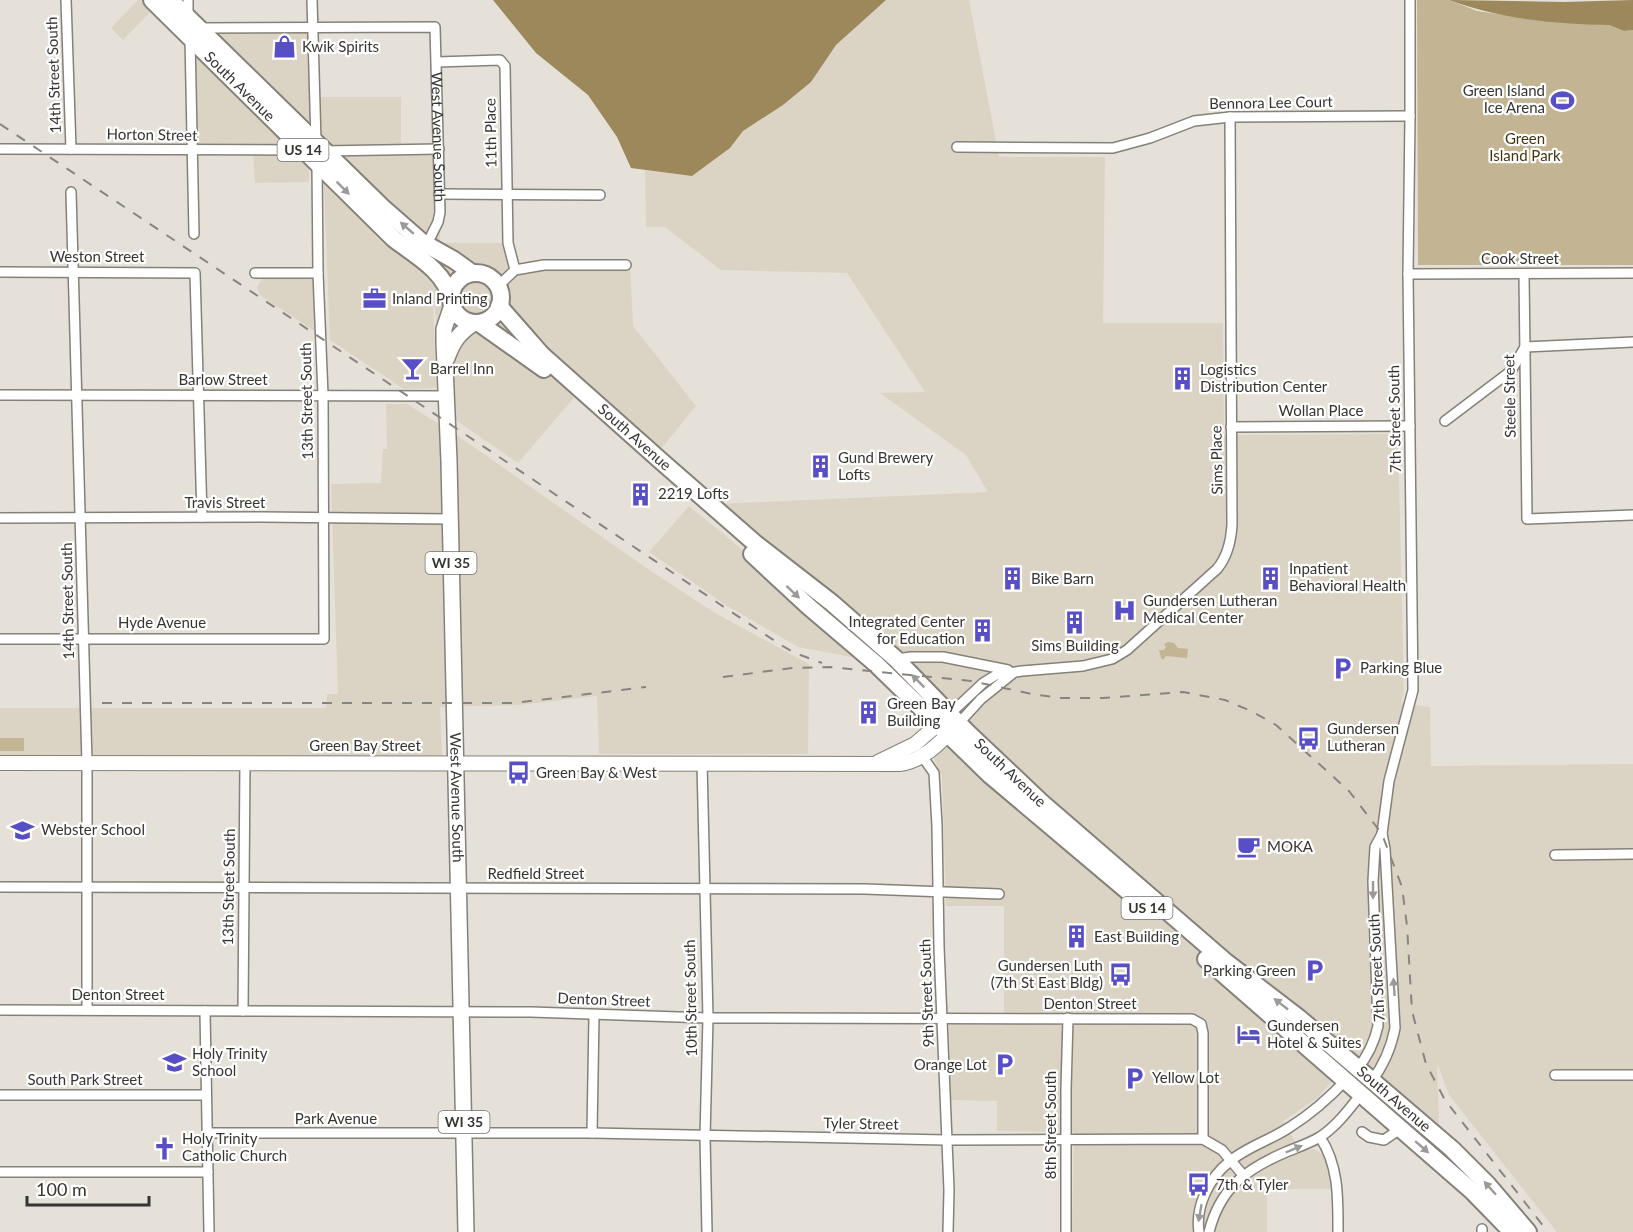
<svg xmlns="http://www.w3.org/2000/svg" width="1633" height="1232" font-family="Lato,sans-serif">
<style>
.built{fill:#dbd4c4}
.green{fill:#c3b494}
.water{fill:#9c885b}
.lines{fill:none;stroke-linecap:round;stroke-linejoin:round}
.street-casing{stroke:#858179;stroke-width:12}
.secondary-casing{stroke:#858179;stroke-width:16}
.primary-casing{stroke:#858179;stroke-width:18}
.highway-casing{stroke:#858179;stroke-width:20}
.street{stroke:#fff;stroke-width:9}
.secondary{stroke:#fff;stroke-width:14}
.primary{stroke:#fff;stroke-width:15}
.highway{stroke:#fff;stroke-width:16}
.rail{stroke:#888580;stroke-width:2;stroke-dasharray:10 10;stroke-linecap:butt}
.oneway{fill:#9b9a98}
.labels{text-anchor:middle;stroke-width:4.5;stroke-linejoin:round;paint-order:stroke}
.shield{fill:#fff;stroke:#737270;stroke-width:1.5}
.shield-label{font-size:14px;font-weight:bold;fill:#373532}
.poi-label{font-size:15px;fill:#373532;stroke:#fff;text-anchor:start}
.street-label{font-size:15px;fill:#373532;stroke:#fff}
.park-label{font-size:15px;fill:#44340e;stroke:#fff}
</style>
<rect width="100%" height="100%" fill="#e5e1d8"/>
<g class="built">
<path d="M138,0H145L154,8L123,40L111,28Z"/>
<path d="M886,0H969L999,157H1105L1103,323H1223L1224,435L1392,434L1398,437L1404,691L1401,703L1430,707L1431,766L1633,764V1232H1557L1449,1095L1437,1063L1439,1126L1356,1056L1316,1099L1283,1121L1301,1151L1314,1149L1323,1155L1329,1170L1331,1189H1267V1232H1072L1074,1132L997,1131V1101L951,1100L949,1025H1004V906H946L942,777L934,759L936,754L971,727L716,504L988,492L966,455L880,393L925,392L847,273L721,270L665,227H646L645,170L692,176L730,148L743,131L783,105L811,82L836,45Z"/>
<path d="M190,27H312L315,97H401V150L439,149L440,243H508L516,270L630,263L633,326L696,406L660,450L585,385L518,463L447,414L446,396L433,296L436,388L404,389L330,340L324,184L327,181L309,161V182L255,183L253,151L193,150Z"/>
<path d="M263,278H312L315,283L316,332L260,295L257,287Z"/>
<path d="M386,404H407L461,438L648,569L715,613L809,664L808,754H599L597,696L518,705L440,707L442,751V755L438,758L0,756V708H326L327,694H338L331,484L381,483L383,449H387Z"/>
<path d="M689,506L738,546L852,657L798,647L726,605L649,552Z"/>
</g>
<g class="green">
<path d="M1417,0H1449L1477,11L1531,19L1609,25L1624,31L1633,30V265H1418Z"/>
<path d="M1168,642L1174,643L1178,648L1188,649L1187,658L1166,656L1163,660L1161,658L1159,650H1164L1166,647L1164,644Z"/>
<path d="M24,738V751H0V738Z"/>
</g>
<g class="water">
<path d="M493,0H886L836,45L811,82L783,105L743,131L730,148L692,176L631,168L617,137L588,95L536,53Z"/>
<path d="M1449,0L1564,2L1633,0V30L1624,31L1609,25C1555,24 1500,19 1449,0Z"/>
</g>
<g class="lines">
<defs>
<g id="street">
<path d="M66,0L71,149"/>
<path d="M188,0V18"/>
<path d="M312,0L316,142"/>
<path id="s1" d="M199,28L435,27L440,212L438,222L427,244"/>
<path d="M190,38L194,234"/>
<path d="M437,62L500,60L505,66L508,243L515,270"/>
<path d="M957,147L1113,148L1150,138L1194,121L1230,117L1410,116"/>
<path d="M0,149L303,150"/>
<path d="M324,151L439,149"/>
<path d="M71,192L87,763V1010"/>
<path d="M439,194L600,195"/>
<path d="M0,272L195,273L202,517"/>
<path d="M255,273H318"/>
<path d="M1408,274L1633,273"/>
<path d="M1524,274L1527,519L1633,515"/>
<path d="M498,286L515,270L544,265H626"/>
<path d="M0,395L446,396"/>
<path d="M1445,421L1511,371L1525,347L1633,342"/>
<path d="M1231,427L1410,426"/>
<path d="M0,518L263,517L450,519"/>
<path d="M0,639H324L323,395L318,273L317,164"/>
<path d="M896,659L911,657H943L1008,670"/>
<path d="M950,714L983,683L996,675L1022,671L1083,666L1112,659L1127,650L1217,569C1228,556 1231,541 1232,525L1230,117"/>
<path d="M959,723L981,699L1012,674"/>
<path d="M922,756L934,773L937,826L939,947L949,1190L948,1232"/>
<path d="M702,763L708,1018L705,1137L707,1232"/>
<path d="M1555,855L1633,854"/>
<path d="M0,887L865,889L999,894"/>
<path d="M0,1010L531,1012L708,1018L1192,1019L1201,1024L1203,1033V1139"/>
<path d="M205,1011L209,1232"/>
<path d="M243,1011L245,763"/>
<path d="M1357,1069C1368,1056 1374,1044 1378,1026L1373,881L1375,847L1382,834"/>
<path d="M1555,1075H1633"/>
<path d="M1371,1082C1384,1065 1391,1049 1395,1028L1385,849L1382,834L1389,781L1413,690L1408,274L1410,116V0"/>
<path d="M0,1095H206"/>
<path d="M1362,1132L1369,1137L1384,1140L1400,1129"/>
<path d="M207,1133H592L946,1140L1203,1139L1222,1150L1243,1175"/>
<path d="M592,1133L594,1015"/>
<path d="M1320,1137C1339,1166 1338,1198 1338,1232"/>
<path d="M0,1172H208"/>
<path d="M1482,1229V1232"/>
<path d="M1066,1232V1089L1068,1018"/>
<path d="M1199,1232C1195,1207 1209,1178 1229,1162C1246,1147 1271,1140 1290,1127C1311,1114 1330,1097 1347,1079"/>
<path d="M1209,1232C1220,1188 1246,1169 1286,1152C1298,1147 1310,1143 1320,1137C1337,1126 1350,1108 1362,1093"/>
</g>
<g id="secondary">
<path d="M878,762L915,744L944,719"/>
<path d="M0,763L900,764C922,761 939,744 954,728"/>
</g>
<g id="primary">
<path id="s2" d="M452,305L444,329V342L449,461L466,1232"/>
<path d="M447,358C453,341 459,333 474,323"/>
</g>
<g id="highway">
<path id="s3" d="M152,0L394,239C415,255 445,271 451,299"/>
<path d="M170,0L382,207L422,242L454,260L472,273"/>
<circle cx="476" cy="298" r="25"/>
<path id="s4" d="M499,306L542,355L661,461L756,544L832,603L896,659L967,732L1041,802L1226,962L1299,1018L1452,1149L1487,1184L1528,1232"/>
<path d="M479,323L544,369"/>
<path d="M752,554L808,606L876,664L990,775L1137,899"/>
<path d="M1206,959L1472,1191L1512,1232"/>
</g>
</defs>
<use href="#street" class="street-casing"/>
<use href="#secondary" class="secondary-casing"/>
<use href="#primary" class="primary-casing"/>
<use href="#highway" class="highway-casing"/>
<use href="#street" class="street"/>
<use href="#secondary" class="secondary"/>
<use href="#primary" class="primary"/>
<use href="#highway" class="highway"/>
<g class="rail">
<path d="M0,124L781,645L795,653L822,663"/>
<path d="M723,677L792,668L830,667L971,681L1032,694L1060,698H1103L1183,692L1225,700L1251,711L1276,725L1349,791L1382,834L1402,887L1407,926L1412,1011L1426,1064L1445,1100L1548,1232"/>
<path d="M102,703H514L646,687"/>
</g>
</g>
<defs><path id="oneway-solid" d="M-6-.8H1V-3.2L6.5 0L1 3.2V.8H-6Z" transform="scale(1.5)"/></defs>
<g class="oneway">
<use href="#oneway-solid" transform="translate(343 188) rotate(45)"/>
<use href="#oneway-solid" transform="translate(407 228) rotate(-139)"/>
<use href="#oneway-solid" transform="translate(793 592) rotate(43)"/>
<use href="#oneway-solid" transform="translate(918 681) rotate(-135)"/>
<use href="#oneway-solid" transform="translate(1373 890) rotate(90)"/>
<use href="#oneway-solid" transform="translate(1394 987) rotate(-94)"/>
<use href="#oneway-solid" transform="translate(1281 1004) rotate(-142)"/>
<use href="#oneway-solid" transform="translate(1422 1147) rotate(41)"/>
<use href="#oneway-solid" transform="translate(1294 1149) rotate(-23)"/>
<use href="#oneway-solid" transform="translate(1490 1188) rotate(-132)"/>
<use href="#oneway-solid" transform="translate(1200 1213) rotate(100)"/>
</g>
<defs>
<symbol id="shop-bare" viewBox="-9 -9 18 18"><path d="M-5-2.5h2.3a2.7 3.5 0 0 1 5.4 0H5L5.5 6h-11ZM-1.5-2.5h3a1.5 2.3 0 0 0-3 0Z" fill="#584fc7" stroke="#fff" stroke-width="2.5" paint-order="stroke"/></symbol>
<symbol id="stadium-bare" viewBox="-9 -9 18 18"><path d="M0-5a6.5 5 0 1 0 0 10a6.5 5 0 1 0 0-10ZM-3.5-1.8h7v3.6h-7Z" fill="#584fc7" stroke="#fff" stroke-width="2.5" paint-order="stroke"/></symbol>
<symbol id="office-bare" viewBox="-9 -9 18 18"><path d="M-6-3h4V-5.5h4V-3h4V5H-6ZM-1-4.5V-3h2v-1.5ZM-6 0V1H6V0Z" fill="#584fc7" stroke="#fff" stroke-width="2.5" paint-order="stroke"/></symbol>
<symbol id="bar-bare" viewBox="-9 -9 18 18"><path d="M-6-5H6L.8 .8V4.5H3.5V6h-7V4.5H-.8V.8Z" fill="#584fc7" stroke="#fff" stroke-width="2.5" paint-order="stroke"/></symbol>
<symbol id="building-bare" viewBox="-9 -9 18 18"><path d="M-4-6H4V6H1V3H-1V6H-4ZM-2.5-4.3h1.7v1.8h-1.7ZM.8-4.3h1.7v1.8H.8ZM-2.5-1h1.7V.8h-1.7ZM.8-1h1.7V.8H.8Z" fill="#584fc7" stroke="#fff" stroke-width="2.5" paint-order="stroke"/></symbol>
<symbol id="hospital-bare" viewBox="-9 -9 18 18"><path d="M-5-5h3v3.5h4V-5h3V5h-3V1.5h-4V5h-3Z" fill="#584fc7" stroke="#fff" stroke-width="2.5" paint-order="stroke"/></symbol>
<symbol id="parking-bare" viewBox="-9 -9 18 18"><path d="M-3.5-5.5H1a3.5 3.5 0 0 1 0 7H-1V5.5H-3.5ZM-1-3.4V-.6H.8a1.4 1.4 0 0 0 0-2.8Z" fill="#584fc7" stroke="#fff" stroke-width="2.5" paint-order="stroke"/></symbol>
<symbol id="bus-bare" viewBox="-9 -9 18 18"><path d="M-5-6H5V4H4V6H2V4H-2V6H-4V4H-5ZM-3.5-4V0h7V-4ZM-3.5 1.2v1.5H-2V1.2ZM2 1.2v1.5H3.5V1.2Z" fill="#584fc7" stroke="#fff" stroke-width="2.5" paint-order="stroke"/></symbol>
<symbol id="school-bare" viewBox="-9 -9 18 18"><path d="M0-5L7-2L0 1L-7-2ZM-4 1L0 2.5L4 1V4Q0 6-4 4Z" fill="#584fc7" stroke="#fff" stroke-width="2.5" paint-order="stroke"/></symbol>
<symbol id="cafe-bare" viewBox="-9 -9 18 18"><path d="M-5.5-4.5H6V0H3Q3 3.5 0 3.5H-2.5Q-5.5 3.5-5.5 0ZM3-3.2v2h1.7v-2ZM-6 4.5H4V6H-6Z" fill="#584fc7" stroke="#fff" stroke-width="2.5" paint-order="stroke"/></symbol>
<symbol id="hotel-bare" viewBox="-9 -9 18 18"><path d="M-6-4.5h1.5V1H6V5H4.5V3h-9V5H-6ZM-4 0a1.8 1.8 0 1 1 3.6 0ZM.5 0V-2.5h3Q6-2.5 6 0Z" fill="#584fc7" stroke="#fff" stroke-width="2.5" paint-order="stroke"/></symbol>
<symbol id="church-bare" viewBox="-9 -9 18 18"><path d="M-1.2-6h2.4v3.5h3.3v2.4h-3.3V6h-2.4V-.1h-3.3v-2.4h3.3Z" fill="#584fc7" stroke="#fff" stroke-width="2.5" paint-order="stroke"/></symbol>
</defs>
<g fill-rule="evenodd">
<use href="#shop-bare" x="268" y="30" width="33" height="33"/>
<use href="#stadium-bare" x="1546" y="84" width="33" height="33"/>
<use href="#office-bare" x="358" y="282" width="33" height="33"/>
<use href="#bar-bare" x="396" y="352" width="33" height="33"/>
<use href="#building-bare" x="1166" y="362" width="33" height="33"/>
<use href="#building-bare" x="804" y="450" width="33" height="33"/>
<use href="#building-bare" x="624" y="478" width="33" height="33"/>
<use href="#building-bare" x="1254" y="562" width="33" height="33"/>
<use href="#building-bare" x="996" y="562" width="33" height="33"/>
<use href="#hospital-bare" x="1108" y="594" width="33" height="33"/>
<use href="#building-bare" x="1058" y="606" width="33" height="33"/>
<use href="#building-bare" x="966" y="614" width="33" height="33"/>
<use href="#parking-bare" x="1326" y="652" width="33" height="33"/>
<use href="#building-bare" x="852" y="696" width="33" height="33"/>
<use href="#bus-bare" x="1292" y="722" width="33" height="33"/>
<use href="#bus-bare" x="502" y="756" width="33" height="33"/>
<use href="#school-bare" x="6" y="814" width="33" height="33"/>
<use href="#cafe-bare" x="1232" y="830" width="33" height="33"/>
<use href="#building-bare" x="1060" y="920" width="33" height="33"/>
<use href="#parking-bare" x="1298" y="954" width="33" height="33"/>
<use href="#bus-bare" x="1104" y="958" width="33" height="33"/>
<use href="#hotel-bare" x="1232" y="1018" width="33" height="33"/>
<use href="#school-bare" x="158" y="1046" width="33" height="33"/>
<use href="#parking-bare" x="988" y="1048" width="33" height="33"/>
<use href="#parking-bare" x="1118" y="1062" width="33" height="33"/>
<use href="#church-bare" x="148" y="1132" width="33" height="33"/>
<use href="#bus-bare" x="1182" y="1168" width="33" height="33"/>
</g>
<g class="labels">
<g class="shield">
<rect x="277.5" y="139" width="51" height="22" rx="4.5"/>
<rect x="425.5" y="552" width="51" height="22" rx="4.5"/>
<rect x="1121.5" y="897" width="51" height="22" rx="4.5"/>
<rect x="438.5" y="1111" width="51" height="22" rx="4.5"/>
</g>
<g class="shield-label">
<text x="303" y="155">US 14</text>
<text x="451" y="568">WI 35</text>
<text x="1147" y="913">US 14</text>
<text x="464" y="1127">WI 35</text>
</g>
<g class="poi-label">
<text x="302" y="52">Kwik Spirits</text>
<text x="1545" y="96" text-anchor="end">Green Island<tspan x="1545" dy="17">Ice Arena</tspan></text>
<text x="392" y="304">Inland Printing</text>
<text x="430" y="374">Barrel Inn</text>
<text x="1200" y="375">Logistics<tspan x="1200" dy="17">Distribution Center</tspan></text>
<text x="838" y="463">Gund Brewery<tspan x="838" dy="17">Lofts</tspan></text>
<text x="658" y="499">2219 Lofts</text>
<text x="1289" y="574">Inpatient<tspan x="1289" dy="17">Behavioral Health</tspan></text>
<text x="1031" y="584">Bike Barn</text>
<text x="1143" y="606">Gundersen Lutheran<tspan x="1143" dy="17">Medical Center</tspan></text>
<text x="965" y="627" text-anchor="end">Integrated Center<tspan x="965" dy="17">for Education</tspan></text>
<text x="1075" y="651" text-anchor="middle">Sims Building</text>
<text x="1360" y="673">Parking Blue</text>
<text x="887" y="709">Green Bay<tspan x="887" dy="17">Building</tspan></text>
<text x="1327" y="734">Gundersen<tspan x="1327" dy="17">Lutheran</tspan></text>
<text x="536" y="778">Green Bay &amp; West</text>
<text x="41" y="835">Webster School</text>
<text x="1267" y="852">MOKA</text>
<text x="1094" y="942">East Building</text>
<text x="1103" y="971" text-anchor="end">Gundersen Luth<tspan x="1103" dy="17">(7th St East Bldg)</tspan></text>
<text x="1296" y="976" text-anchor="end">Parking Green</text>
<text x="1267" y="1031">Gundersen<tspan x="1267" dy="17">Hotel &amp; Suites</tspan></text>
<text x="192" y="1059">Holy Trinity<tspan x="192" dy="17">School</tspan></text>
<text x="987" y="1070" text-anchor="end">Orange Lot</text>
<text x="1152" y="1083">Yellow Lot</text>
<text x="182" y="1144">Holy Trinity<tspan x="182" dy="17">Catholic Church</tspan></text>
<text x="1216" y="1190">7th &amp; Tyler</text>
</g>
<g class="street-label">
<text transform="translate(54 75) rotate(-92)" y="5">14th Street South</text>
<text dy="5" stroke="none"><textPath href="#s3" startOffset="123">South Avenue</textPath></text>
<text transform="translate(1271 103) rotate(-1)" y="5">Bennora Lee Court</text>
<text transform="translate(491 133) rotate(-91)" y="5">11th Place</text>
<text transform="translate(152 135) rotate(1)" y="5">Horton Street</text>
<text dy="5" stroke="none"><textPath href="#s1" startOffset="346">West Avenue South</textPath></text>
<text x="97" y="262">Weston Street</text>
<text x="1520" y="264">Cook Street</text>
<text x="223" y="385">Barlow Street</text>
<text transform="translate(1510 396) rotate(-91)" y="5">Steele Street</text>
<text transform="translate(307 401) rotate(-91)" y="5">13th Street South</text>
<text x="1321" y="416">Wollan Place</text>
<text transform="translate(1395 419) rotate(-91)" y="5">7th Street South</text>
<text dy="5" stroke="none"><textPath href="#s4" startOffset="189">South Avenue</textPath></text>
<text transform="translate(1217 460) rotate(-91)" y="5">Sims Place</text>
<text x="225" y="508">Travis Street</text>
<text transform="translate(68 601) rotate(-91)" y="5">14th Street South</text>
<text x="162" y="628">Hyde Avenue</text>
<text x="365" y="751">Green Bay Street</text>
<text dy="5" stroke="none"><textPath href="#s4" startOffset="693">South Avenue</textPath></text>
<text dy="5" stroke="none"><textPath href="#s2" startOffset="494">West Avenue South</textPath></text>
<text x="536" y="879">Redfield Street</text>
<text transform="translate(229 887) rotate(-89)" y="5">13th Street South</text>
<text transform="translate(1377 968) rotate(-93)" y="5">7th Street South</text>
<text transform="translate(927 993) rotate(-92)" y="5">9th Street South</text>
<text x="118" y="1000">Denton Street</text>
<text transform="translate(691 998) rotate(-91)" y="5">10th Street South</text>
<text transform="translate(604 1000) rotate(2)" y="5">Denton Street</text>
<text x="1090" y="1009">Denton Street</text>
<text x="85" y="1085">South Park Street</text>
<text dy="5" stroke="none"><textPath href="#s4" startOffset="1197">South Avenue</textPath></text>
<text x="336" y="1124">Park Avenue</text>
<text transform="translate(861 1124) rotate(1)" y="5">Tyler Street</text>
<text transform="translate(1051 1125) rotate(-90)" y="5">8th Street South</text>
</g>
<g class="park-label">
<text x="1525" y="144">Green<tspan x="1525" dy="17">Island Park</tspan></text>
</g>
</g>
<path d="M27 1196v9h122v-9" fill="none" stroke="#373532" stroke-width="3"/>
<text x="36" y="1196" font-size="18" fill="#373532" stroke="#ffffff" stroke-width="4.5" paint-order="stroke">100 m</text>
</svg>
